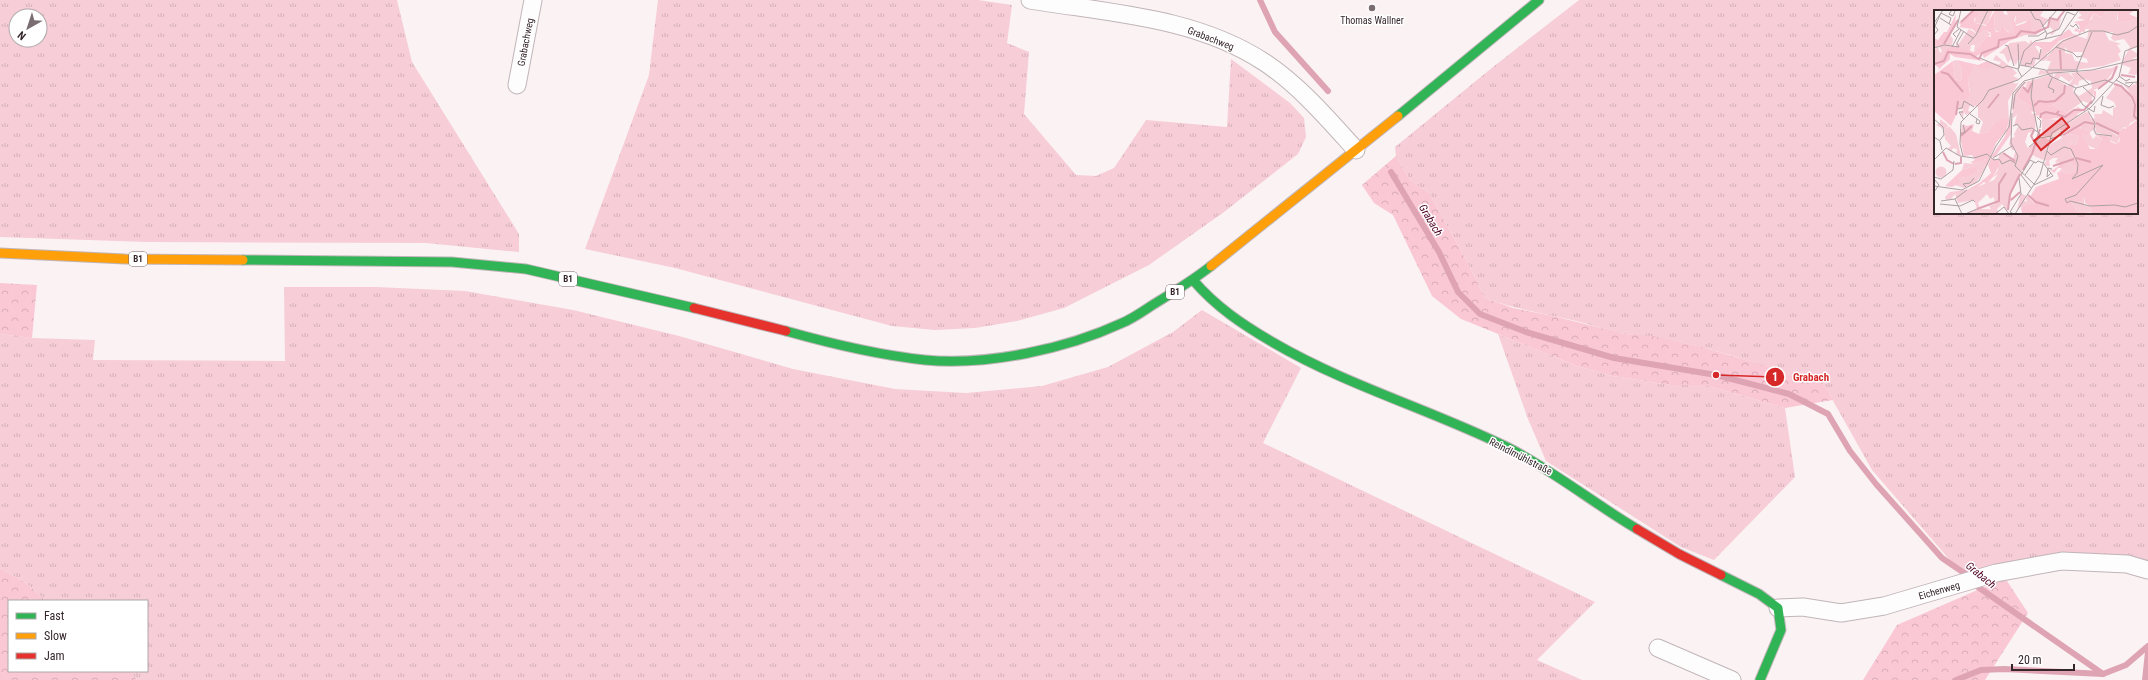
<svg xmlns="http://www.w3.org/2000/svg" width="2148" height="680" font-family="'Roboto Condensed',sans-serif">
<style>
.grass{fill:url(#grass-tufts);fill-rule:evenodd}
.forest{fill:url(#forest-crowns)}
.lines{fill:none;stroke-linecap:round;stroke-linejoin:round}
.stream{stroke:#dfa4b4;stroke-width:6}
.street-casing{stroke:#c0b5b8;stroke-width:19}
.fast-casing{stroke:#c0b5b8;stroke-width:11}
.slow-casing{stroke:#c0b5b8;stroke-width:11}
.jam-casing{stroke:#c0b5b8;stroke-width:11}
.street{stroke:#fefdfd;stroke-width:17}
.fast{stroke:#30b455;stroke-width:9}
.slow{stroke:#ff9f0a;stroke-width:9}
.jam{stroke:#e5322d;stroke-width:9}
.poi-dot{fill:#7a6d71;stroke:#fff;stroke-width:1.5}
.labels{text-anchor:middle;stroke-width:3;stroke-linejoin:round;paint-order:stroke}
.shield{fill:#fff;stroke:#72676a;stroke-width:1}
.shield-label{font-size:9px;font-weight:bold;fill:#35262a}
.poi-label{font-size:10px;fill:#35262a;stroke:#fff}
.street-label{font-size:10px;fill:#35262a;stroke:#fff}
.water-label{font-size:11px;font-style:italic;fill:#520726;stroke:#fff}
.inset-river{fill:none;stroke:#dfa4b4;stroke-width:2}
.inset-road{fill:none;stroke:#aca0a3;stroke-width:1}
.view{fill:#d62828;fill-opacity:0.15;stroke:#d62828;stroke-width:2}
.inset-edge{fill:none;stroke:#35262a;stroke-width:2}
.leader{fill:none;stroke:#d62828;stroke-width:1.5}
.callout-dot{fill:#d62828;stroke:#fff;stroke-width:1.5}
.mark-label{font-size:12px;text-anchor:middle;font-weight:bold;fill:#fff}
.callout-label{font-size:11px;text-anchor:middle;font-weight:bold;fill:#d62828;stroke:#fff;stroke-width:3;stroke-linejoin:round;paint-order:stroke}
</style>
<defs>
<pattern id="grass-tufts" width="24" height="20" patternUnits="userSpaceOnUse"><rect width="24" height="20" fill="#f7cdd7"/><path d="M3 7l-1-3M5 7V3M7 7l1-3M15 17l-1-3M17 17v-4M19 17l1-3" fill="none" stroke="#d4b0b9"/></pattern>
<pattern id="forest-crowns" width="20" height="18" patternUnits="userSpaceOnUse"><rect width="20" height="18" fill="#fac8d5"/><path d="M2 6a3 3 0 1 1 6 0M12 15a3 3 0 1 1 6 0" fill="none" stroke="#d7acb7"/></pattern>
</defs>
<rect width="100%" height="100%" fill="#fbf2f4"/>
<g class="grass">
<path d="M0,0H397L412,62L519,234V252L426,243L147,242L0,237ZM16,16H40V40H16Z"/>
<path d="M658,0H978L1012,5L1007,43L1029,52L1024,114L1076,175L1096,176L1114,168L1146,120L1227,127L1231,59L1290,103L1304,118L1306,137L1298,154L1224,212L1149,265L1064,308L1017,321L975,328L935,330L892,326L675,268L585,249L649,75Z"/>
<path d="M1579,0H2148V564L2128,559L1971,576L1955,566L1872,470L1823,383C1781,374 1742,357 1701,347C1676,341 1651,337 1626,334C1609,331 1592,325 1576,321C1545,314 1515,309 1485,298L1465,258L1429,193L1410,180L1396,156L1395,147L1493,67ZM1935,11H2137V213H1935Z"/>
<path d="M284,287H376L465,291L573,310L679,336L793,369L895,389L966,393L1042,386L1108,367L1173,332L1202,310L1301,368L1263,443L1595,602L1537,660L1582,680H137L130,671H147V601H46L26,583L0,568V334L32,338L95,340L93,360L285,361Z"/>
<path d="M1498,334L1577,366L1613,376L1670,385H1705L1785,408L1795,477L1714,560L1681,547L1546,461L1528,419Z"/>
</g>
<g class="forest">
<path d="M1396,156L1410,180L1429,193L1465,258L1485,298L1513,308L1553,316L1625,334L1652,336L1702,347L1762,365L1799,378L1823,383L1833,400L1785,408L1705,385H1670L1613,376L1577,366L1461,319L1432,296L1393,215L1374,203L1362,185Z"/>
<path d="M0,283L37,285L32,338L0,334Z"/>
<path d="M0,568L26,583L46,601H9V671H130L137,680H0Z"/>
<path d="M2005,578L2028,613L1985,680H1863L1897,625Z"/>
</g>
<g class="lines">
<g class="stream">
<path d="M1260,0L1275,32L1328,91"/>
<path d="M1391,172L1439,252L1458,292L1480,314L1526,332L1614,358L1716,375L1789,394L1828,414L1850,451L1876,484L1942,558L1967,575L1978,587L2103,674"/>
<path d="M1956,680L1981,670L2004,669L2103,674L2126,665L2148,646"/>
<path d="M2145,680L2148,652"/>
</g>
<defs>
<g id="street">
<path d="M1030,0C1109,13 1195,17 1264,62C1299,85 1328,119 1356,150"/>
<path d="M517,85L533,0"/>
<path d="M1778,608L1803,607L1841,613L1884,606L1996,573L2062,561L2127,564L2148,570"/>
<path d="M1658,648L1732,680"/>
</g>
<g id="fast">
<path d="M1398,116L1539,0"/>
<path d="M243,260L452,262L526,269L694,308"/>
<path d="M1193,280C1216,307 1243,325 1274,343C1348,386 1432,410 1509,448C1554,471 1593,503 1637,529"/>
<path d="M786,331C832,344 878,355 925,360C987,366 1066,349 1122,323C1132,319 1142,312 1151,306C1172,293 1192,281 1211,266"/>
<path d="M1721,575L1759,594L1778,608L1781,630L1760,680"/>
</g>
<g id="slow">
<path d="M0,253L125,259L243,260"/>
<path d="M1211,266L1398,116"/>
</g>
<g id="jam">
<path d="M694,308L786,331"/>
<path d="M1637,529L1679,554L1721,575"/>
</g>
</defs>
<use href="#street" class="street-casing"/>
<use href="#fast" class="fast-casing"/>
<use href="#slow" class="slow-casing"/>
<use href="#jam" class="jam-casing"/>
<use href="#street" class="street"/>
<use href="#fast" class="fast"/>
<use href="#slow" class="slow"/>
<use href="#jam" class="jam"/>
</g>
<circle class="poi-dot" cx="1372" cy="8" r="4"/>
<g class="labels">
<g class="shield">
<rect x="129" y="252" width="18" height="14" rx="3"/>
<rect x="559" y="272" width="18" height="14" rx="3"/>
<rect x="1166" y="285" width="18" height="14" rx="3"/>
</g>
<g class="shield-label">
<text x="138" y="262">B1</text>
<text x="568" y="282">B1</text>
<text x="1175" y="295">B1</text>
</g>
<g class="poi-label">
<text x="1372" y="24">Thomas Wallner</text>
</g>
<g class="street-label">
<text transform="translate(1211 38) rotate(21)" y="4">Grabachweg</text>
<text transform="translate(525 42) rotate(-79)" y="4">Grabachweg</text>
<text transform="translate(1521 456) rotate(27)" y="4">Reindlmühlstraße</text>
<text transform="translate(1939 590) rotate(-16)" y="4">Eichenweg</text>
</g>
<g class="water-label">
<text transform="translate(1431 220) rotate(59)" y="4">Grabach</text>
<text transform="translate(1981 575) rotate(39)" y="4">Grabach</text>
</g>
</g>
<g transform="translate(1934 10)">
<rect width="204" height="204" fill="#fbf2f4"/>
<path d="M42,0H59L53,15L41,13ZM61,0H69L70,4L74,5L72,0H110L106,6L114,9L108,18L98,21L95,10L81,15L82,4L79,12L83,23L79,25L67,16L66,21H62L60,17ZM146,0H157L151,10L143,8L148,5L145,3ZM178,0H183V10L193,12L204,8V37L196,39L204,44V47L198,48L204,50V64L201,65L194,64L197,58L187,54L196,37L190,29L180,31L177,28L179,22H171L175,30L187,34L183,35L187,41L184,44L187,50L169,56L104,65L106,60L113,61L117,51H112L114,48L110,51L102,49L100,56H91L87,55V50H84L82,55L77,49L74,53L70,44L65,43L76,33L91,31L95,34L97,30L106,44L107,39L113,40V47L124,33L140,25L153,29L155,19H151V23L147,21L154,9L157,10L160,3L166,7L170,2L174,3ZM131,37L135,42H149L148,47L153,49L154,53L141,51L138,44L131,43ZM127,7L125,18L118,25L116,24L119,20L115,16L116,9L122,11ZM35,19L45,25L50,20L53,21L57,25L53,26L40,42L41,35H37L36,42L22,38V32L24,35ZM15,24L19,29L18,36L13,38L5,51L0,54L1,39L4,37L6,43L8,41L3,33L7,26L11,30ZM62,45L80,60L83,63L79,66L85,69L79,72L82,74L85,72L74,91L75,111L60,113L54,122L45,124L49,112L44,107V97L36,95L34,101L38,102L32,105L30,102L29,107L26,102L30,99H24L23,96L25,89L29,91L36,82L34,71L38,56L48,57L57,53L65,55L67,52L59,50ZM23,50L28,59L27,71L21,69L19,51ZM184,55L170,74L160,80L157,91L154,93L149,91L133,103L121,96L115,99L114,97L127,91L131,82L121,90H99L95,84L98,72L94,80L91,78L93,73L87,77L83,88L95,95L98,104L102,103L100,121L94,123L91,132L94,138L110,127L115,130L113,141H114V143L115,135L128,128L126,126L136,124L145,126L142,135L132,130L138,134L134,136L139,148L127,153L121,152L124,148H119L115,151L116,156H113L110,153L113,151L110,150L113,141L109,150L100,146L98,142L88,161L86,160L91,166L88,163L77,184V189L86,182L76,192L72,204L73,200L68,194L63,199L65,204H31L43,199L40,190L24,193L21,184L17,189L12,190L11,187L16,182L38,179L60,170L64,164L58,168L64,160L65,144L71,143L79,149L82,140H78L75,134L77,128L81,127L80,124L85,115L80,116L83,105L79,108L78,91L82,80L89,73L119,64V68L134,76L140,68L137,63L178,58ZM150,69L157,71L158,78L145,86L139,82L140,74L144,76L145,71ZM53,184L56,189L60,187L61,194L55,196L57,199H46L44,193ZM204,72V88L199,86L190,75L195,77L201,74L203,77L201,73ZM183,73L195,84L202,101L204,100V109L196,113L194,118L189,117L187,121L168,117L186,127L183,134L174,129L175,126L161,122L162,118L155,123L145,121L151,112L159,115L162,114L152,110L145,116H138L131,122L125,119L152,102L155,103L157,109L161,108L160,104H168L169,100L179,106V98L182,97L180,92L172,88ZM143,104L144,106L116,126H105L108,122V109L131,110ZM6,109L14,115L13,119L15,116L22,124L27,146L22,145L23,139L19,138L17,142L14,138L17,136L11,129L10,119L2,115L6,113ZM152,123L156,124L159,129L162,126L168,129L162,139L153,135L148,125ZM49,149L53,150L50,154L53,155L42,173L30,178L21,175L26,167L33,168L45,160L42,161L40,156L28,160L30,153L40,154ZM134,150L139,151L142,157L141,161L134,164L126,161L130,153ZM87,183L92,186L90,191L93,192L92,188L94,186L100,193L91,199L86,197L83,201ZM150,187V195L156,196L158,202L145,204L137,192Z" fill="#f7cdd7" fill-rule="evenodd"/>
<path d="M38,0H42L44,5L40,9L41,13L52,16L61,0L60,17L62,22L66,21L67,15L74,22L81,24L78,9L82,3L80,10L82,16L91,13L96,8L98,21L106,18L110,19L102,25H91L75,31L50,48L48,43L41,47L50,51L21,47L16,44V49L4,60L5,58L0,54L5,51L13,38L18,36L40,42L53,26L57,27V23L53,21L50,20L45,25L38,19L25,17L27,15L25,13ZM157,0H178L174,3L171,2L167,7L160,3L146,24L141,26L140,25L125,31L114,43L104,36H99L100,32H117L135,19L139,24L144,25L145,22L140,21L142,18L146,21L145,15L140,12L151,10ZM183,0H201L195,4L204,8L193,12L184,11ZM22,4L21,14L25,7L22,15L10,35L1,38L0,41V28L4,30L10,22H13ZM23,50L44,55L53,51L66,55L71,58L73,66L67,57L57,54V58L51,59L39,56L34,71L36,85L30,91L25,90L23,103L17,116L0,101V65L19,51L21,69L27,71L28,59ZM96,74L97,82L95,84L99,90H121L131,82L127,91L114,97L121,96L133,103L144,97L149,100L160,88L159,81H162V86L155,96L149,101L131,110L122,108L112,110L106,108V105L102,106L101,120L98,128L102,102L96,101L95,95L83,88L87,78L89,76L94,80ZM184,74L204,88V100L200,105L204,109V204H152L158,202L156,196L151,193L150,187L144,192H137L145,204L88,203L87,198L100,193L96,187L102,177L125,169L123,163L126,161L134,164L141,161L142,157L136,150L130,153L129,158H124L120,163L115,159L119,160L125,156L121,152L125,154L139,147L134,136L138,134L128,128L142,135L145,126L136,124L126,126L133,122L134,124L133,121L138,116H145L152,110L187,121L189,118L183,113L181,110L178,104L182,112L191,119L203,110L199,105L200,94L195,84ZM151,112L165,114L182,123L186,128L185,132L182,134L177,132L174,126L160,124L168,129L162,139H156L148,125L155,124L157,123L145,118L152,116L149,115ZM78,104L77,124L61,147H57L71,126ZM72,108L75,112L72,121L62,133L53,155L49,154L52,149L39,154L37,152L41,150L38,145L30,146L26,127L29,114L33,116L40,114L38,121L45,124L54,122L60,113ZM57,148L65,150V156L58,168L53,174L50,172L42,178L33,180L47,172L52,162L48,171L57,163L54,155ZM40,156L44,161L33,168L26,167L24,174L18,177L11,176L28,160Z" fill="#fac8d5" fill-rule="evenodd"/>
<path d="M1.5 162a5.5 5.5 0 1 1 11 0a5.5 5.5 0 1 1-11 0Z" fill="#f7cdd7"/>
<path d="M122,63H135L140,68L135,72L127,66L124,70L119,68Z" fill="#f7cdd7"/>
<path class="inset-river" d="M27,12L40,0M10,34L24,10M126,40L127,59M0,54L10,51L14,42L36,44L45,49L48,43L64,37L65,30L82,27L87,21L101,23L114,17L116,8L123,10L131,0M7,62L14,64L29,82M187,65L201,67M180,74L187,76L198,87L201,95L200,106L203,109M89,77L94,82L98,73M164,79L178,68L183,56M112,92L121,91L130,83L131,75M100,96L105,91L112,92M54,98L65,84M125,101L122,104L131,107L140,100H150L158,91M22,105L24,91M106,108L107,104L112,102L121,104M162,113L185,124M100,120L97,126L100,131M129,125L151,112L160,114M27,126L38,116M9,142L13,150L20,154M69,143L81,151M142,148L157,152M21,154L27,153V147M119,156L140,149M89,160L98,144L106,119M94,185L102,192L115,196M77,190L86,182M43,199L65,191V174L72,163M74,200L76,184L86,164"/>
<path class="inset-road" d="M18,0L15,4L19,6L21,1M27,0L23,17L39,28M96,0L101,9L106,10L113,24L111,29M6,8L17,15M0,13L9,0M136,15L139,17L142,14L145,19M108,17L123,0M113,24L125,19L133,2L141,5M0,25L4,20L1,16L7,3L17,8L15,14M94,26H104L112,21M22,27L19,24L25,19M34,34L42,25L54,0M84,34L85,58M71,35L74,36L80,56M18,37L27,20M122,37L139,43L143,47L148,46M0,38L10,35L25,37L23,33L30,21M46,48L69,58L73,56L84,59M86,55L112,60L116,66L142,78L171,70L179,73M91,56L92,53L97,54L99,48L105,49L107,39M113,60H143M185,66L192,71L196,69M88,67L84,60L90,41L101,31L127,25L145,0M118,68L114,77L120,80L119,83M99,69L97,86L104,122M182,70L195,77L199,73M191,73L204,72M155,74L143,63V58L158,22M149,77L161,88L157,94M142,78L140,82L149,95L160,102L161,96M169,86L167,95L175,98L180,96M24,99L28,98L30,91L40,97M79,99L81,84L91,72M154,101L161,113L160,120L162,124L178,126M29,102H25L30,110M78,103L77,133L84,146L81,156L100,174M36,104L46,111L45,114L42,113L43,109M103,107L107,111L106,118M0,109L9,117L10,125L6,130M79,116L83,114L88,120L98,118L105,123L106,128L117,126M26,124L31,122L29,115M0,127L6,131L8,140M116,129L128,125L127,121M95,137L106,128M113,141L117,145L130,137L137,139L144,154L143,163L138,169L169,155L142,185L131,189L133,193L136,191L156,196L181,195L191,197L204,193M29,146L26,134L27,112L49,90L55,80L84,70L129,31L155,21H169L183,25L195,22L204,16M59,148L78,136M0,150L12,138L26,146L40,148L53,144L60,150L65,149L68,154L76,150L81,153M117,163L113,167L114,158L118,159M91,165L100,152M0,167L7,169L19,160L20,151M0,169L5,175L0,182M100,175L119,166L110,154M0,176L28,180L45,171L62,136L75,117L79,83L90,71L119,63L158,60L204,49M32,177L29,174L36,173L40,168M97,178L87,165L96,150L102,153L104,151L109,153M21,189L33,180M7,191L21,189L28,204M6,194L26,196L39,190L41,192M31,204L43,199M61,204L70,197L75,204M80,204L76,202L87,184L85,168M81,204L106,165L118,123L156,98L185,67L191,41L204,36"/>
<path class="view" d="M128,108L135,117L107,140L100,131Z"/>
<rect width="204" height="204" class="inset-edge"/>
</g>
<path class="leader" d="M1716 375L1775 377"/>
<g class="callout-dot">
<circle cx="1716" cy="375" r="4"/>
<circle cx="1775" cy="377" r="10"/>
</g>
<g class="mark-label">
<text x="1775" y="381">1</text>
</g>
<g class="callout-label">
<text x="1811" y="381">Grabach</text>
</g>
<rect x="8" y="600" width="140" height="72" fill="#ffffff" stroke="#aea8aa"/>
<rect x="16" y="613" width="20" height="6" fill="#30b455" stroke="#aea8aa"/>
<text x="44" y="620" font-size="12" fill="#35262a">Fast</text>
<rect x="16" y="633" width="20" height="6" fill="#ff9f0a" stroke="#aea8aa"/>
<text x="44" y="640" font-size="12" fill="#35262a">Slow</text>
<rect x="16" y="653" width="20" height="6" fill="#e5322d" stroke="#aea8aa"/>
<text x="44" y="660" font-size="12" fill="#35262a">Jam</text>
<g transform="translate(28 28) rotate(219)"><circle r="19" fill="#ffffff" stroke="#aea8aa"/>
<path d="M0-3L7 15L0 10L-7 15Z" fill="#7a6d71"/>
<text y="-6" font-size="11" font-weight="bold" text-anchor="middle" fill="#35262a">N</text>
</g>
<path d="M2012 664v6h62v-6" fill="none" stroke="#35262a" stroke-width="2"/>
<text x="2018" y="664" font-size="12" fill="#35262a" stroke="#ffffff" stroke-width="3" paint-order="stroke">20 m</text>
</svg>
